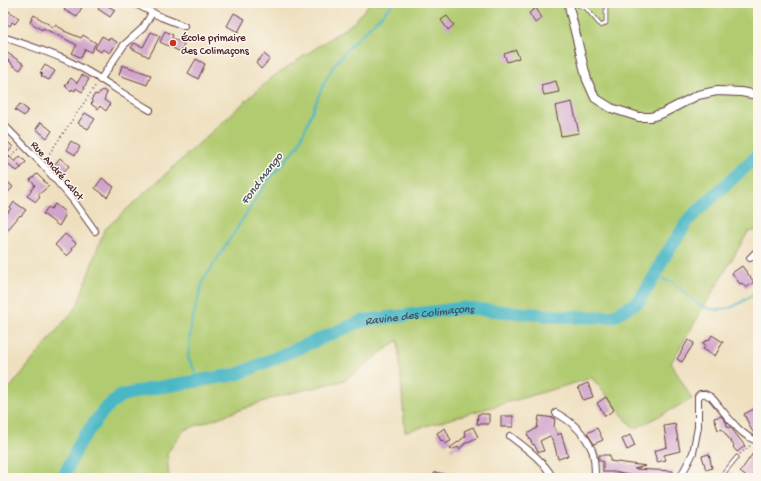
<svg xmlns="http://www.w3.org/2000/svg" width="761" height="481" font-family="'Gochi Hand',sans-serif">
<style>
.green{fill:#b1cb70;stroke:#7e754e}
.lines{fill:none;stroke-linecap:round;stroke-linejoin:round}
.stream{stroke:#4ab7c5;stroke-width:2}
.river{stroke:#4ab7c5;stroke-width:13}
.building{fill:#cfa3cb}
.lane-casing{stroke:#633c41;stroke-width:4.5}
.street-casing{stroke:#633c41;stroke-width:8}
.secondary-casing{stroke:#633c41;stroke-width:10}
.path{stroke:#633c41;stroke-width:1.5;stroke-dasharray:1 3;stroke-linecap:butt}
.lane{stroke:#fff;stroke-width:3}
.street{stroke:#fff;stroke-width:6}
.secondary{stroke:#fff;stroke-width:8}
.poi-dot{fill:#c8321e;stroke:#fbf7ec;stroke-width:1.5}
.labels{text-anchor:middle;stroke-width:3;stroke-linejoin:round;paint-order:stroke}
.poi-label{font-size:11px;fill:#4a1f2b;stroke:#fbf7ec;text-anchor:start}
.street-label{font-size:11px;fill:#4a1f2b;stroke:#fbf7ec}
.water-label{font-size:12px;font-style:italic;fill:#4a5461;stroke:#fbf7ec}
</style>
<rect width="100%" height="100%" fill="#fbf7ec"/>
<filter id="ink" filterUnits="userSpaceOnUse"><feTurbulence type="fractalNoise" baseFrequency=".025" numOctaves="2"/><feDisplacementMap in="SourceGraphic" scale="8" xChannelSelector="R" yChannelSelector="G"/><feConvolveMatrix kernelMatrix="1 2 1 2 8 2 1 2 1" color-interpolation-filters="sRGB"/></filter>
<filter id="wash" filterUnits="userSpaceOnUse"><feTurbulence type="fractalNoise" baseFrequency=".012" numOctaves="4" result="noise"/><feDisplacementMap in="SourceGraphic" scale="16" xChannelSelector="R" yChannelSelector="G"/><feGaussianBlur stdDeviation="0.9" result="paint"/><feColorMatrix in="noise" values="0 0 0 0 0 0 0 0 0 0 0 0 0 0 0 0 0 1.4 0 .05"/><feComposite in="paint" operator="in"/></filter>
<g filter="url(#wash)">
<rect width="100%" height="100%" fill="#eedfbe"/>
<path class="green" d="M370,3H758V230L748,232L671,363L692,399L634,429L592,378L405,432L398,340L345,380L276,397L184,430L167,453L169,478H3V396L77,306L104,230L270,79L353,23Z"/>
<g class="lines">
<g class="stream">
<path d="M654,277C660,279 667,280 672,282C679,286 685,294 691,299C717,320 735,307 758,291"/>
<path d="M200,381L188,358L191,324L203,281L266,183L298,146L324,83L335,64L352,44L394,3"/>
</g>
<path class="river" id="s1" d="M63,478L80,442L104,410L120,396L149,389L238,374L362,321L463,308L569,317H611L638,302L654,277L663,259L689,219L758,155"/>
</g>
<g id="blocks">
<g class="building">
<path d="M68,3H84L77,17L64,10Z"/>
<path d="M102,3L115,10L110,17L98,9Z"/>
<path d="M536,8L542,18L535,23L529,13Z"/>
<path d="M7,10L19,18L15,24L12,22L10,26L3,21V16Z"/>
<path d="M234,13L245,19L238,32L227,26Z"/>
<path d="M34,15L53,27L55,25L64,30V31L81,38L83,35L96,43L91,52L85,49L81,58L72,53L77,45L43,28L42,30L30,22Z"/>
<path d="M447,16L454,25L448,30L441,20Z"/>
<path d="M165,31L173,35L172,38L184,44L181,52L160,42Z"/>
<path d="M151,32L160,36L149,57L131,48L134,43L143,47Z"/>
<path d="M102,36L109,40L110,38L117,42L110,53L103,49L101,52L95,48Z"/>
<path d="M3,50L24,64L20,70L11,64L12,63L3,57Z"/>
<path d="M516,50L519,58L507,62L504,54Z"/>
<path d="M264,54L270,59L261,69L256,63Z"/>
<path d="M196,59L205,64L198,79L188,73Z"/>
<path d="M45,65L55,71L49,80L41,76L43,74L40,73Z"/>
<path d="M122,65L151,75L147,85L119,75Z"/>
<path d="M82,75L89,79L84,87L85,88L82,92L76,88L75,91L72,89L71,91L65,86L71,78L77,83Z"/>
<path d="M556,81L559,92L544,95L541,85Z"/>
<path d="M103,90L107,93L104,100L110,104L106,111L100,106L98,109L91,104L93,102L91,100L95,94L97,95Z"/>
<path d="M572,102L579,133L561,136L555,106Z"/>
<path d="M20,104L28,110L24,116L15,110Z"/>
<path d="M85,113L95,119L88,129L78,123Z"/>
<path d="M41,122L52,131L47,138L36,129Z"/>
<path d="M3,137L13,147L7,154L15,162L20,156L26,162L21,168L18,165L21,168L17,171L15,169L14,170L3,158Z"/>
<path d="M71,141L80,147L75,155L67,150V148Z"/>
<path d="M60,158L69,166L62,174L53,166Z"/>
<path d="M37,174L49,186L38,195L40,197L36,202L27,196L35,185L30,180Z"/>
<path d="M3,177L13,187L3,198Z"/>
<path d="M102,178L114,187L107,197L95,188Z"/>
<path d="M14,202L26,210L21,216L20,215L7,231L3,227V219L11,208H10Z"/>
<path d="M55,204L65,212L63,215L65,216L59,226L43,214L48,207L51,209Z"/>
<path d="M65,234L76,243L71,249L73,250L67,256L55,245Z"/>
<path d="M742,266L754,282L746,288L742,283L740,284L732,273Z"/>
<path d="M712,335L723,342L715,356L703,349L706,345L702,343L710,339Z"/>
<path d="M688,340L694,343L682,362L677,359Z"/>
<path d="M588,383L593,397L583,400L578,387Z"/>
<path d="M606,397L614,410L605,416L597,403Z"/>
<path d="M756,408L758,412V436L755,435L751,429L744,414Z"/>
<path d="M478,414H489V424H477Z"/>
<rect x="501" y="416" width="12" height="11"/>
<path d="M539,416L555,418L554,427L558,435L561,433L568,456L558,459L554,443L550,436L540,441L544,451L538,452L534,444L533,445L527,434L537,428Z"/>
<path d="M721,416L726,422L728,428L730,427L732,429L745,446L737,452L733,447L734,446L722,429L718,430L714,418Z"/>
<path d="M675,424L680,451L664,455L666,460L657,462L654,451L667,447L664,426Z"/>
<path d="M473,427L478,437L464,444V445L459,449L458,447L451,450L450,448L466,436L464,431Z"/>
<path d="M445,428L451,441L445,444L443,440L441,441L437,433Z"/>
<path d="M597,428L603,440L594,444L587,433Z"/>
<path d="M630,435L635,446L627,450L622,439Z"/>
<path d="M758,446V468L751,478H748L740,472Z"/>
<path d="M709,454L712,468L706,470L702,456Z"/>
<path d="M599,455H610V461L646,466L634,469L673,471V478H643L614,472H603V461H599Z"/>
</g>
</g>
</g>
<g filter="url(#ink)">
<use href="#blocks" fill-opacity="0" stroke="#633c41" stroke-width="1"/>
<g class="lines">
<defs>
<g id="lane">
<path d="M572,3L586,8L601,26L606,23V3"/>
<path d="M720,478L737,457"/>
</g>
<g id="street">
<path d="M134,3L161,17L184,26"/>
<path d="M3,37C24,44 46,51 66,60C96,74 122,94 150,110"/>
<path d="M100,80L124,45L143,28L152,13"/>
<path d="M3,124L42,164L73,200L95,231"/>
<path d="M750,258L756,252L758,251"/>
<path d="M556,413C571,421 585,434 592,450C595,458 595,469 595,478"/>
<path d="M510,436C527,449 543,460 553,478"/>
<path d="M437,476L446,478"/>
<path d="M680,478L693,453L698,427V396L700,394H705L711,397C723,410 740,437 758,441"/>
</g>
<path id="secondary" d="M569,3L570,11L587,80L595,98L611,108L639,117H651L663,113L698,95L717,91L741,92L758,95"/>
</defs>
<use href="#lane" class="lane-casing"/>
<use href="#street" class="street-casing"/>
<use href="#secondary" class="secondary-casing"/>
<g class="path">
<path d="M156,8L159,3"/>
<path d="M45,160L96,85"/>
<path d="M3,163L19,149"/>
<path d="M740,454L751,445"/>
</g>
<use href="#lane" class="lane"/>
<use href="#street" class="street"/>
<use href="#secondary" class="secondary"/>
</g>
</g>
<circle class="poi-dot" cx="173" cy="43" r="4"/>
<g class="labels">
<g class="poi-label">
<text x="181" y="41">École primaire<tspan x="181" dy="13">des Colimaçons</tspan></text>
</g>
<g class="street-label">
<text transform="translate(58 170) rotate(49)" y="4">Rue André Calot</text>
</g>
<g class="water-label">
<text transform="translate(261 178) rotate(-53)" y="4">Fond Mango</text>
<text dy="4" stroke="none"><textPath href="#s1" startOffset="414">Ravine des Colimaçons</textPath></text>
</g>
</g>
<rect width="761" height="481" fill="none" stroke="#fbf7ec" stroke-width="16"/>
</svg>
